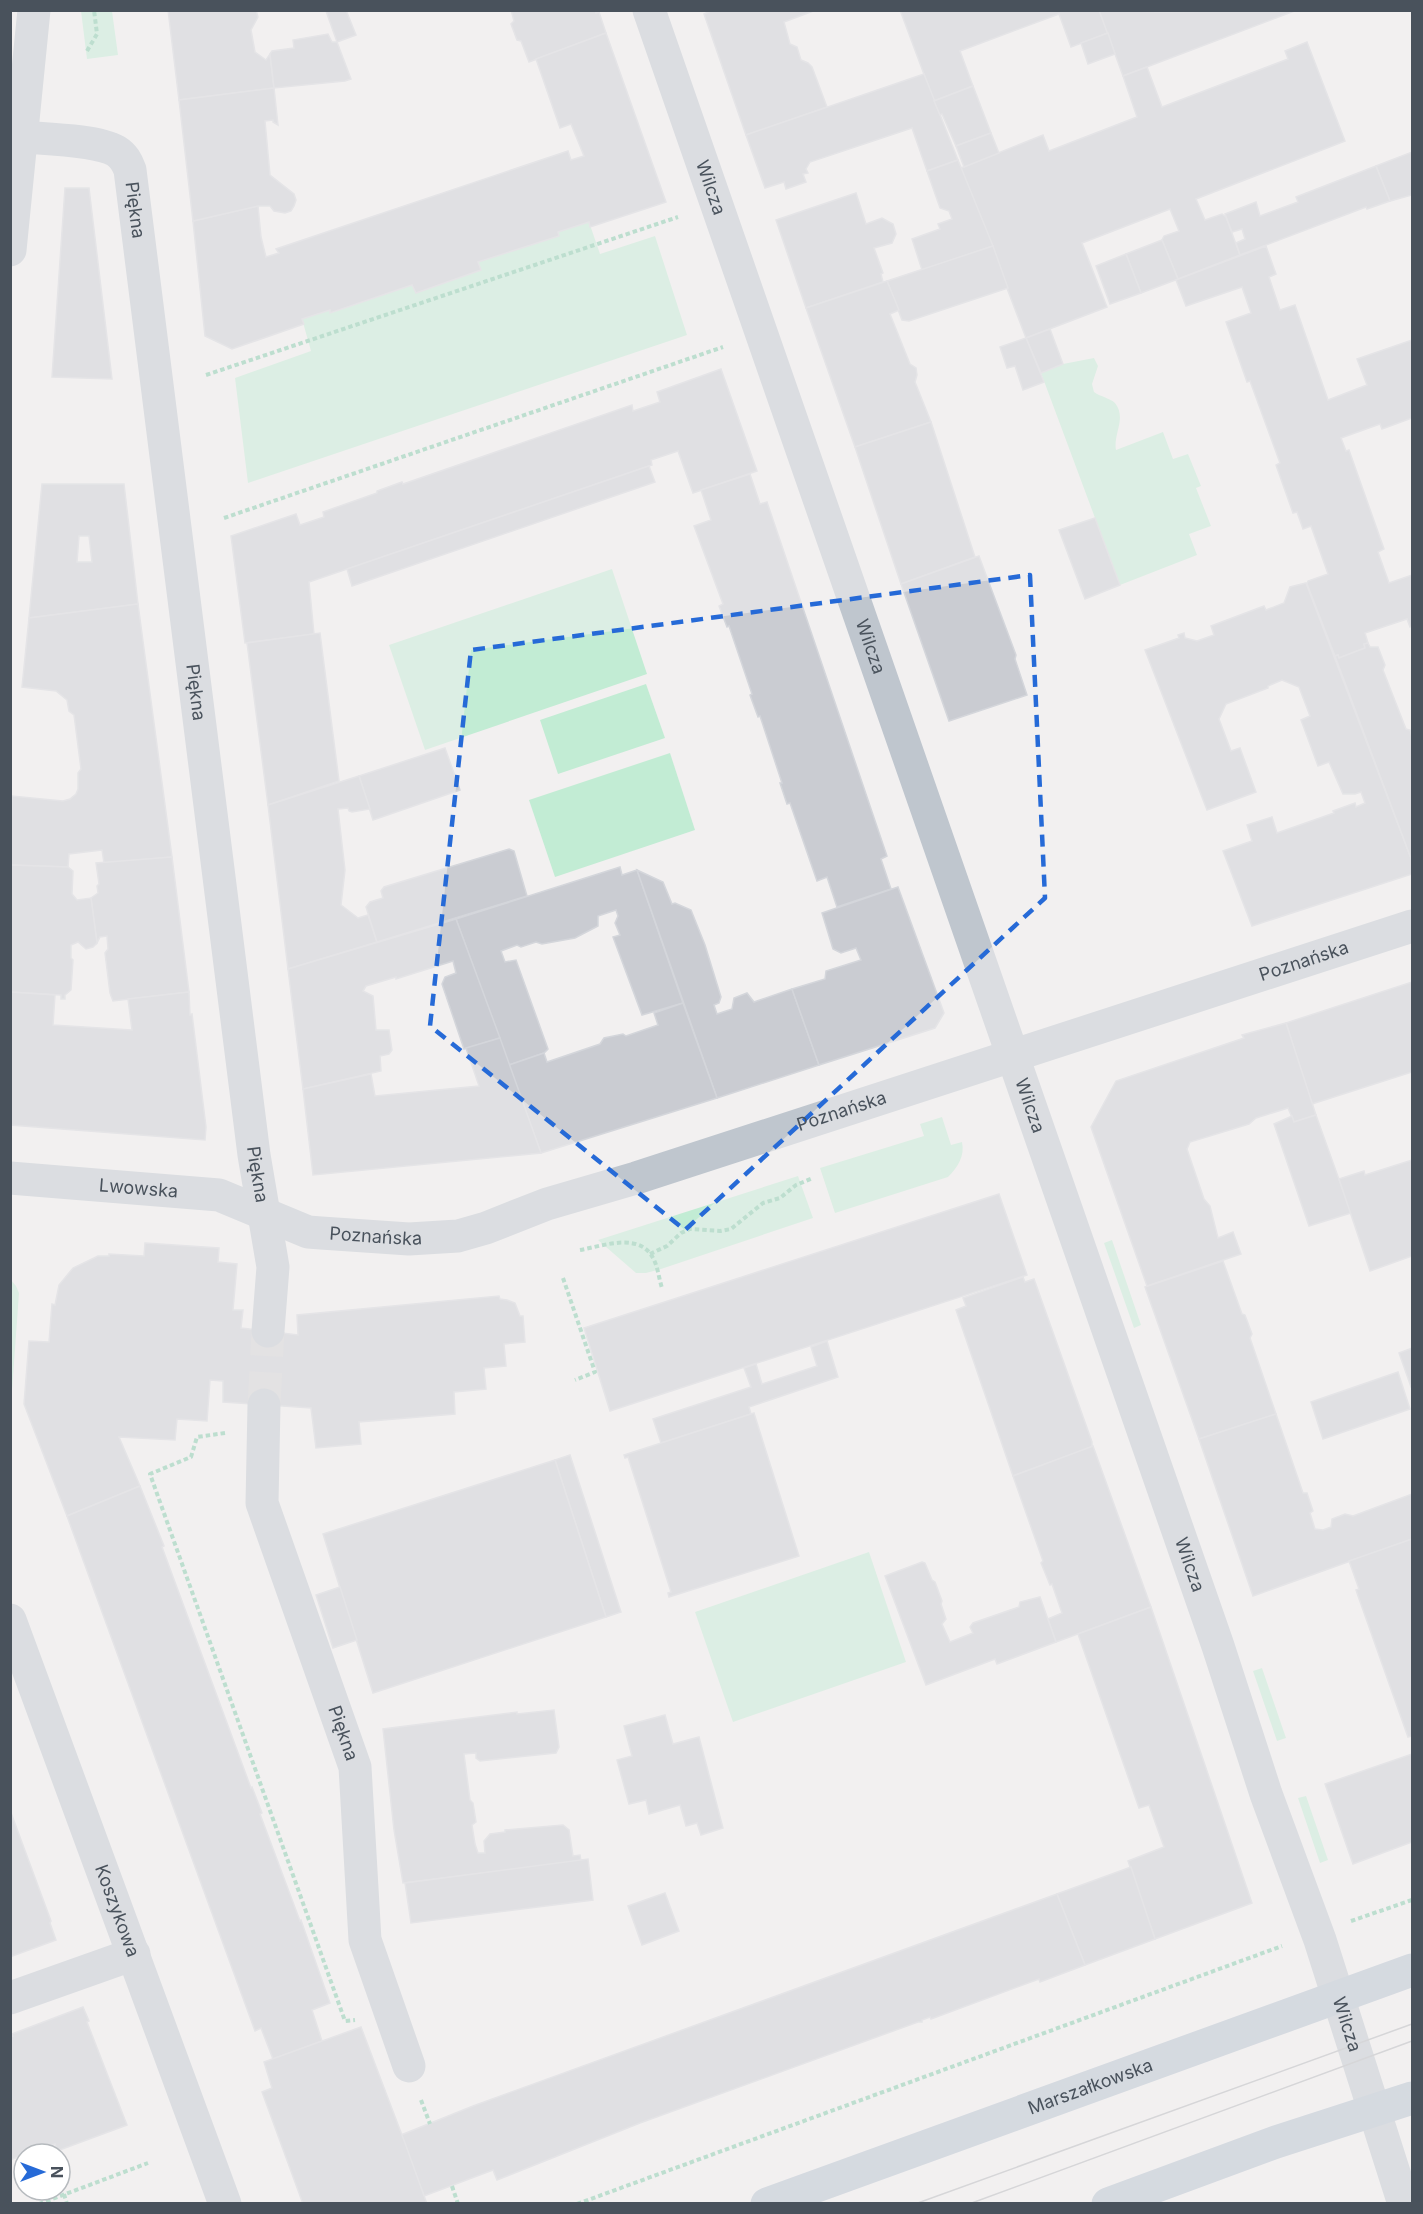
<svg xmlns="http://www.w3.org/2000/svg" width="1423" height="2214" font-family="Inter,sans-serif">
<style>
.green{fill:#c2ecd4}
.building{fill:#caccd2;stroke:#d4d6db;stroke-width:1.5;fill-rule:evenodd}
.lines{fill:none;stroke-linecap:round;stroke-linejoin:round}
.minor-tunnel{stroke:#d0d0d2;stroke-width:33;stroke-dasharray:33 16;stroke-linecap:butt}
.path{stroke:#7cc8a6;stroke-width:4;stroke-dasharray:4.5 3;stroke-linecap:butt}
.minor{stroke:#bfc6ce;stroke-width:33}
.major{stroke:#b2becd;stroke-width:33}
.tram{stroke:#b3b5ba;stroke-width:1.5}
.marked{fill:none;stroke:#266ad7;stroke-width:4.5;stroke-dasharray:12 8;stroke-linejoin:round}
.labels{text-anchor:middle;stroke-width:6;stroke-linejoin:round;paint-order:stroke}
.street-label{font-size:18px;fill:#49525c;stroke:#fff}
</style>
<rect width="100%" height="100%" fill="#f2f0f0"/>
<g class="green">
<path d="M81,11H112L118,55L87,59Z"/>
<path d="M589,222L600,254L655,236L687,335L248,483L235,378L311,351L302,319L330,310L331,313L412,285L416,293L481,270L478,262L559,235L558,232Z"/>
<path d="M1094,358L1098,366L1092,384L1094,392C1101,397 1110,398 1115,403C1127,418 1113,434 1116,450L1163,432L1173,459L1188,454L1201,486L1196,488L1211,526L1189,534L1197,555L1120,585L1041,373L1063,364Z"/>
<path d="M612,569L647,674L425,750L389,645Z"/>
<path d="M646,684L665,738L558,774L540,720Z"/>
<path d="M670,753L695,830L555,877L529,800Z"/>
<path d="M942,1117L951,1145L962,1142C965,1156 958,1167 948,1177L835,1213L820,1168L924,1136L920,1124Z"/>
<path d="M798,1176L813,1218L661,1269L646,1273H636L598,1240Z"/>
<path d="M1112,1240L1141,1325L1134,1328L1104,1243Z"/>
<path d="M11,1280L16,1286L19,1293L11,1405Z"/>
<path d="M869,1552L906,1662L733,1722L695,1612Z"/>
<path d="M1262,1668L1286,1738L1277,1741L1253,1671Z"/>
<path d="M1306,1796L1328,1860L1320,1863L1298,1798Z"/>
</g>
<g class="building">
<path d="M168,10H256L258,17L251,30L255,52L266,60L270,54L274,88L179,100Z"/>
<path d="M346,10L356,35L337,42L326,11Z"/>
<path d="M511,10H595L596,13L599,12L606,33L529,62L521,41L517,40L511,24L514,21Z"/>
<path d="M713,10H816L784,22L790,44L797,47L801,60L808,63L812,67L827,107L746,135L704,14Z"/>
<path d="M900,10H1099L1108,33L1071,47L1059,14L960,51L973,86L934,101Z"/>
<path d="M1099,10L1159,12L1297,10L1123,76Z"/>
<path d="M606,33L666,202L590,227L589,222L558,232L559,236L478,262L481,270L416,293L412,285L330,313V310L302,319L304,324L232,349L205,336L193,221L258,206L261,237L266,257L279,253L276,249L568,151L571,160L584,156L571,124L560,128L536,59Z"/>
<path d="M1108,33L1115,54L1088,64L1081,43Z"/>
<path d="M328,34L332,42H337L351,79L345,81L274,88L270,54L272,51L294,48L293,40Z"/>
<path d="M1307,42L1345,141L1196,199L1205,220L1222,214L1226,217L1240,255L1178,279L1162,240L1164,236L1179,231L1170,209L1082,243L1107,307L1026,338L961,168L1043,135L1049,151L1137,117L1123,76L1147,67L1162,107L1288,59L1285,51Z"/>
<path d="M924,74L958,160L927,171L912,128L810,162L806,169L808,173L803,174L806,182L786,189L784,182L765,188L746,135Z"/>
<path d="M973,86L991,133L956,146L942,114L940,115L934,101Z"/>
<path d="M274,88L278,125L273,122V120L265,121L270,175L294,194L296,200L294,206L291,211L285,213L274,211L270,206H258L193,221L179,100Z"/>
<path d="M991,133L999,153L964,167L956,146Z"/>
<path d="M1412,152V195L1390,201L1376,166Z"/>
<path d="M958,160L993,246L922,270L912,239L940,229L938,224L952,219L949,211L940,208L927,171Z"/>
<path d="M1376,166L1390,201L1367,209L1366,207L1240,255L1236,243L1245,239L1242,229L1232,232L1225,214L1256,202L1260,216L1298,202L1296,197Z"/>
<path d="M65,188H89L112,379L52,377Z"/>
<path d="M856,193L866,224L882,218L893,224L896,234L892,243L874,248L883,273L881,274L883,282L806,308L776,220Z"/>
<path d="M1162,240L1178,279L1141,293L1126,254Z"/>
<path d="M993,246L1008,288L909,321L902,320L887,281Z"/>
<path d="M1266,246L1276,274L1269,277L1280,310L1295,305L1328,400L1367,385L1357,359L1412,340V418L1382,429L1380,424L1341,438L1346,451L1349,450L1384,549L1378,552L1389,583L1412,575V626L1410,627L1407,619L1365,633L1368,643L1364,644L1365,648L1339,658L1338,655L1335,656L1307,584L1308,581L1328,574L1311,526L1303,529L1297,512L1293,513L1276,465L1280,463L1250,381L1247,382L1226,322L1251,313L1242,287L1186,306L1176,280Z"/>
<path d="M1126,254L1141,293L1110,304L1096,266Z"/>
<path d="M887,281L899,310L890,314L910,364L916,368L917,375L915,382L931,422L855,447L806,308Z"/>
<path d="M1050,329L1063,364L1041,373L1026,338Z"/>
<path d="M1026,338L1044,382L1023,390L1015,366L1007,368L1000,347Z"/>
<path d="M721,369L757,471L693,493L678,451L651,460L652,465L649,466L309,582L314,634L245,643L231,536L296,514L300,525L324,517L323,512L377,493V491L402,482L403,484L632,405L633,411L660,402L657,392Z"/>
<path d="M931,422L975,557L901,584L855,447Z"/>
<path d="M649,466L655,482L352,586L347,569Z"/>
<path d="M750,474L760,504L767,502L887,856L881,859L891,889L837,907L827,877L817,881L790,803L787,804L780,783H782L760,716L758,717L750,695L752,694L729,626L727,627L719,606L723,604L694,526L711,520L701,490Z"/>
<path d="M42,484H124L138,604L29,618ZM79,536H89L92,562H77Z"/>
<path d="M1095,518L1120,585L1085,599L1059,530Z"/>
<path d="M979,556L1016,655L1015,659L1027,695L949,721L901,584Z"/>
<path d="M1306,583L1412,861V874L1252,926L1223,851L1252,841L1247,825L1272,817L1277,833L1334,813L1333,811L1355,803L1356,807L1365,803L1361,792L1355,794H1343L1329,762L1318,766L1301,720L1310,716L1299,687L1282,680L1268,686V688L1226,704L1219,719L1231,751L1240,748L1256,792L1207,810L1145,650L1179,638L1178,635L1184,633L1185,638L1197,641L1214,635L1211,626L1264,606L1266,610L1284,603L1290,587Z"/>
<path d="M138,604L172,857L104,863L102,850L69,854L68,867L10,865L12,796L63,801L70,799L76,794L78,789V773L81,769L74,715L69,711L67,700L56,691L22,687L29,618Z"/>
<path d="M320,633L339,781L268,805L247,643Z"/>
<path d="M1368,643L1370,647H1378L1385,665L1383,670L1406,729L1410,730L1412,737V861L1335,656L1338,655L1339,658L1365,648L1364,644Z"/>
<path d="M445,748L460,790L373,820L359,776Z"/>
<path d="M359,776L370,809L352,812L349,811L348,808L338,809L345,870L341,905L358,918L368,915L377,942L288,969L268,805Z"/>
<path d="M509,849L514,851L527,896L377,942L366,907L370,902L383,898L381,891L384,887Z"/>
<path d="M172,857L189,992L113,1001L110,993L105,953L108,949L107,936L100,937L97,943L91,898L98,893L97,886L99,884L96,863Z"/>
<path d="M10,865L68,867L73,871L72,894L77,900L91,898L97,943L93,947L86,949L78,942L71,945V958L73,960L71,990L65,995V999H61V995L10,992Z"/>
<path d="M620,867L622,875L637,870L683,1003L642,1015L613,937L620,935L615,923L618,916L616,910L598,916V926L575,938L542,944L536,942L521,947L517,945L501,951L505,962L516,960L548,1049L544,1053L509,1065L456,919Z"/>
<path d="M637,870L663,882L672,904L675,903L691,910L705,945L721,997L719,1003L714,1005L717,1014L732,1009L734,998L747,993L754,1002L792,989L819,1065L717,1098Z"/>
<path d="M898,887L944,1013L935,1028L819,1065L792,989L825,979L826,971L861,960L856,948L841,953L833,949L822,913Z"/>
<path d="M456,919L500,1038L464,1049L442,984L445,977L456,973L453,961L396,979V977L366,986L363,991L373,996L376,1030H389L392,1050L389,1054L380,1056L381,1071L303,1089L288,969Z"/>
<path d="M1412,982V1072L1312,1104L1286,1023Z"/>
<path d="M10,992L55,995L53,1025L132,1030L128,999L189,992L190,1015L192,1014L206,1127L205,1140L10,1125Z"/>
<path d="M683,1003L717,1098L541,1153L509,1065L544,1053L547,1062L600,1044L604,1038L623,1034L626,1036L658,1025L654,1013Z"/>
<path d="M1286,1023L1316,1115L1294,1122L1288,1108L1256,1118L1249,1124L1190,1142L1187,1149L1204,1199L1210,1206L1218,1238L1233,1232L1241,1254L1147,1286L1091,1127L1116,1081L1244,1038L1242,1035Z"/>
<path d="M500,1038L541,1153L313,1175L303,1089L371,1074L375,1096L479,1086L466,1048Z"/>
<path d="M1316,1115L1351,1213L1309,1226L1274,1124L1292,1116L1294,1122Z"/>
<path d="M1412,1160V1256L1370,1271L1339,1179L1364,1171L1365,1175Z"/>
<path d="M999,1194L1027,1275L610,1411L584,1328Z"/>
<path d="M145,1243L219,1248L218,1262L237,1264L233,1310H243L241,1328L298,1335L297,1315L499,1296L500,1299L507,1300L515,1303L520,1316H523L525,1342L504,1344L506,1366L484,1368L486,1389L454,1392L455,1414L359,1422L361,1444L316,1448L311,1408L223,1402V1381L210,1380L207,1421L177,1419L175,1440L119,1437L140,1486L67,1516L24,1404L29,1341L49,1342L52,1304L55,1305L59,1285L73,1268L98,1256H109V1254L144,1256Z"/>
<path d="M1223,1261L1242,1314L1245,1315L1252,1334L1250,1338L1276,1414L1199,1439L1145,1287Z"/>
<path d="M1023,1277L1025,1282L1034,1279L1092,1442V1447L1013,1476L956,1310L966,1306L963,1298Z"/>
<path d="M827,1341L838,1377L749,1407L751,1414L661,1443L653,1419L751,1387L744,1368L756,1364L762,1384L817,1366L811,1347Z"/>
<path d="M1412,1348V1386L1411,1387L1399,1353Z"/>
<path d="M1398,1372L1410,1409L1323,1439L1311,1402Z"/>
<path d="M754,1413L799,1556L669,1597L668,1593L671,1592L628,1457L625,1458L624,1455Z"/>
<path d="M1276,1414L1303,1493H1307L1313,1511L1310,1513L1315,1529L1323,1530L1331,1527L1332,1519L1345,1514L1353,1516L1412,1494V1539L1253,1596L1199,1439Z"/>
<path d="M1093,1446L1151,1607L1056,1642L1048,1619L1062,1613L1052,1584L1050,1585L1041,1563L1043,1561L1013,1476Z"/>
<path d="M570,1455L621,1612L606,1617L555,1460Z"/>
<path d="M555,1460L606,1617L373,1693L323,1534Z"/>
<path d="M140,1486L164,1546L162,1547L251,1788L252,1787L262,1813L260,1814L300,1921L301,1920L330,2003L312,2010L322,2041L273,2059L261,2028L255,2031L67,1516Z"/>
<path d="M1412,1539V1736L1408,1737L1357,1593L1356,1590L1359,1589L1349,1561Z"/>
<path d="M922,1562L925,1563L932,1580L935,1582L942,1601L941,1604L946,1619L942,1624L950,1642L973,1633L970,1627L973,1623L1019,1607L1020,1602L1040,1597L1056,1642L997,1664L995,1659L926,1685L885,1576Z"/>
<path d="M340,1587L357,1640L333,1648L316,1595Z"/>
<path d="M1151,1607L1252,1903L1155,1939L1128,1861L1164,1847L1149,1805L1139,1808L1078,1634Z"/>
<path d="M554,1710L559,1747L556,1753L480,1761L476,1758V1753L464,1754L470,1800L473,1803L476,1822L472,1825L475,1844L478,1853H485L484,1841L490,1834L505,1832V1830L563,1825L569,1830L573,1856L580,1855L581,1861L403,1883L394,1830L383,1729L517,1712V1714Z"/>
<path d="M665,1715L673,1744L699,1737L723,1828L701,1835L697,1823L686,1826L680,1805L649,1814L646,1800L629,1804L617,1760L632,1756L624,1726Z"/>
<path d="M1412,1754V1842L1353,1864L1325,1784Z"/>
<path d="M10,1810L51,1921L50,1923L56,1940L10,1957Z"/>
<path d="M588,1859L593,1900L411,1923L405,1883Z"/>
<path d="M1131,1867L1155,1939L1085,1965L1057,1894Z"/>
<path d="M665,1893L679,1931L642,1945L628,1906Z"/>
<path d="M1057,1894L1085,1965L1040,1982L1039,1979L931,2019L930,2017L922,2020V2022H918L640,2123L497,2180L493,2170L424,2196L401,2135L473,2106Z"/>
<path d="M83,2007L89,2021L87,2022L127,2125L57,2151L55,2144L10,2160V2037L13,2036L12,2034Z"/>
<path d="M361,2027L405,2143L427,2204H303L262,2092L272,2088L264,2062Z"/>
</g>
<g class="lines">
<path class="minor-tunnel" d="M264,1405L268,1331"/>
<g class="path">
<path d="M87,51L97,34L94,10"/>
<path d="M206,375L678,217"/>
<path d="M224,518L723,347"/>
<path d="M580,1250C603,1246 641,1231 654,1260C658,1268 659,1279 662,1288"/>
<path d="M650,1254L667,1246L681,1233L690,1229L720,1231L731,1229L763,1203L780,1198L796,1185L813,1178"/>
<path d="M563,1278L595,1372L575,1380"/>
<path d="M225,1433L197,1437L191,1457L150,1474L345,2021L355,2020"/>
<path d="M1351,1921L1412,1900"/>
<path d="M421,2100L430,2124"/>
<path d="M452,2186L458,2204"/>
<path d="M64,2194L67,2204"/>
<path d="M39,2204L148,2163"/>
<path d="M577,2204L1282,1946"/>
</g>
<g class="minor">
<path id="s1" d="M649,10L1218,1646L1266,1794L1320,1940L1404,2204"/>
<path id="s2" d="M23,137C46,139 97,140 116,151C124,156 127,162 130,170L254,1155L273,1267L268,1331"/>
<path d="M10,250L34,10"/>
<path id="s3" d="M10,1178L219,1195L308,1232L321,1233L409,1239L458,1236L486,1228L547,1204L636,1178L1412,926"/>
<path id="s4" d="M264,1405L262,1503L355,1767L365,1940L409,2066"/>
<path id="s5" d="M10,1620L225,2204"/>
<path d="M10,1998L134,1954"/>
</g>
<g class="major">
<path id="s6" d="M767,2204L1412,1970"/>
<path d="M1108,2204L1276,2142L1412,2098"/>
</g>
<g class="tram">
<path d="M915,2204L1412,2024"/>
<path d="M969,2204L1412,2041"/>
</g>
</g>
<path d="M0 0H1423V2214H0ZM1030,575L1045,898L685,1230L430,1026L471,650Z" fill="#f2f0f0" fill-opacity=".55" fill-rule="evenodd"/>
<path class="marked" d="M1030,575L1045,898L685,1230L430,1026L471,650Z"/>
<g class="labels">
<g class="street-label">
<text dy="6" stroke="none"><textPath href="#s1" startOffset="188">Wilcza</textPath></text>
<text dy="6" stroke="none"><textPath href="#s2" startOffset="159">Piękna</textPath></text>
<text dy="6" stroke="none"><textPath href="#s1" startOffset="674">Wilcza</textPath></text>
<text dy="6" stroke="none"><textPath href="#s2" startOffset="645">Piękna</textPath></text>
<text dy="6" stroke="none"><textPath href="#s3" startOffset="1346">Poznańska</textPath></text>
<text dy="6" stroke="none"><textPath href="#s1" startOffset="1160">Wilcza</textPath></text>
<text dy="6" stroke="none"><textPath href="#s3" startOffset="860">Poznańska</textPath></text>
<text dy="6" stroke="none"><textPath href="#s2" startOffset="1131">Piękna</textPath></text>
<text dy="6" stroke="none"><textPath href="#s3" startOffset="129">Lwowska</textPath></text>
<text dy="6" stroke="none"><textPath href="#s3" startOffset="374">Poznańska</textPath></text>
<text dy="6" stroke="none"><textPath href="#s1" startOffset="1646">Wilcza</textPath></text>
<text dy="6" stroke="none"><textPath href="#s4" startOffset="342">Piękna</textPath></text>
<text dy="6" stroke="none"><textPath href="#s5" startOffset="310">Koszykowa</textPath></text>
<text dy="6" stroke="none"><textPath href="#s1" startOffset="2132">Wilcza</textPath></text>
<text dy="6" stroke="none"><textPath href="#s6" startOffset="344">Marszałkowska</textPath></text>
</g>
</g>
<rect width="1423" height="2214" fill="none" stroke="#49525c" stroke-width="24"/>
<g transform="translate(42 2172) rotate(90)"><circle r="28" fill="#ffffff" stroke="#b6babe" stroke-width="1.5"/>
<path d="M0-4.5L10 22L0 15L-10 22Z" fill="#266ad7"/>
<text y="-9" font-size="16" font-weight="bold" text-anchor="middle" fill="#49525c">N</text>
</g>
</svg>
